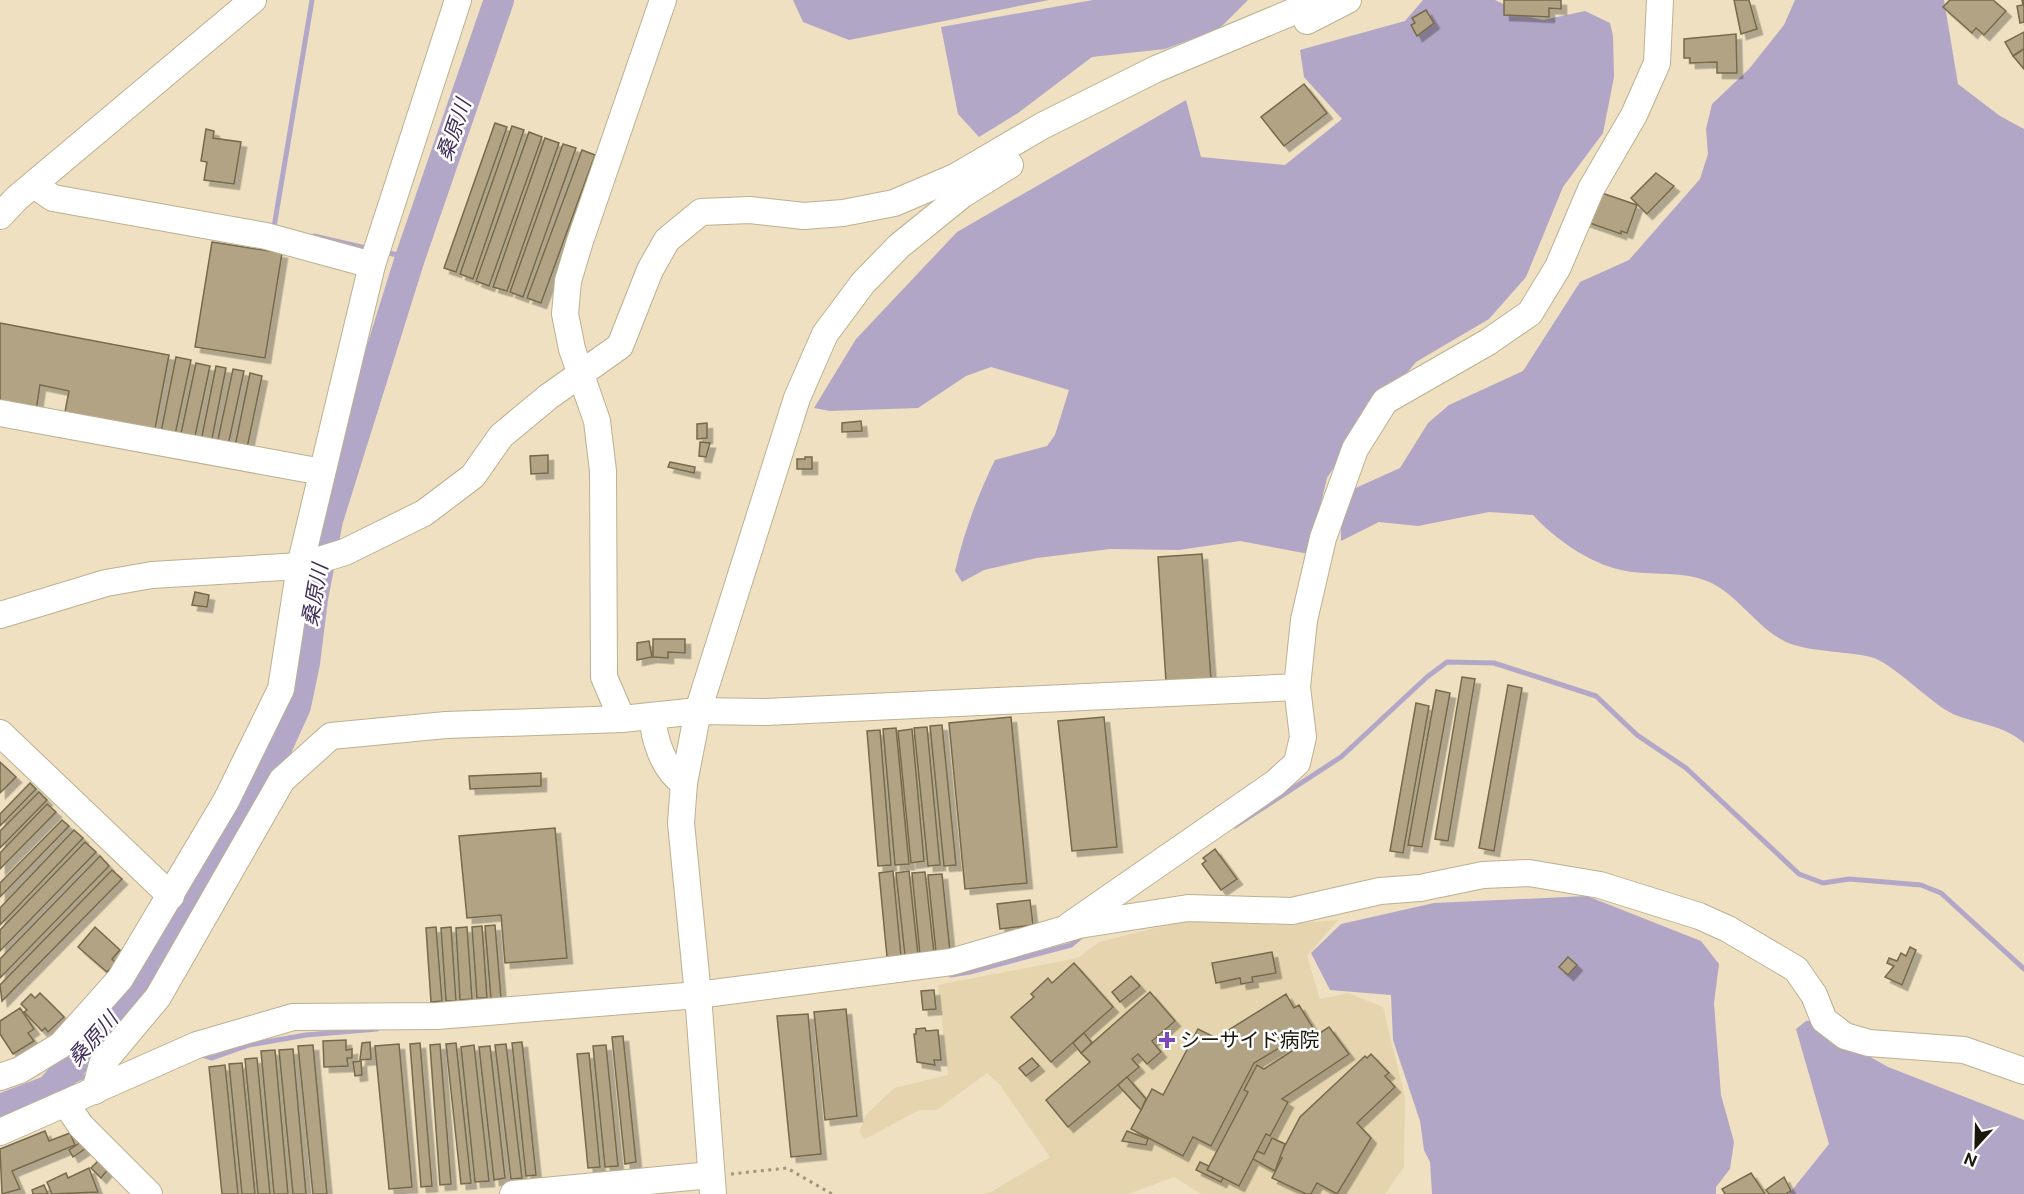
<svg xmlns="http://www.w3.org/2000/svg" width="2024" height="1194" font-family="'Public Sans','Noto Sans JP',sans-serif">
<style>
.built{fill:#e5d4ad}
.forest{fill:#b2a6c6}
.water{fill:#b3a7c7}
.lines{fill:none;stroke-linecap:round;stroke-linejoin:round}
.stream{stroke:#b3a7c7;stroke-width:5}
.river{stroke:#b3a7c7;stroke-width:30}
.building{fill:#b1a383;stroke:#766a4c;stroke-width:1.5;filter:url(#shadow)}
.minor-casing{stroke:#bdb090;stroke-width:28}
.path{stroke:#a1967d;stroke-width:3;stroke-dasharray:3 4.5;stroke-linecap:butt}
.minor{stroke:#fff;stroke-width:26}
.poi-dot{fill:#8047bd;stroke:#fff;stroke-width:2}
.labels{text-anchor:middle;stroke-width:5;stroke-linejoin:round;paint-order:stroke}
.poi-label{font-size:20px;fill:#1c170b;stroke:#fff;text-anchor:start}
.water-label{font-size:21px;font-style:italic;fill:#422e5a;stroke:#fff}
</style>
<defs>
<filter id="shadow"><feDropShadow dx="5.5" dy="5.5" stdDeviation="0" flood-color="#0004"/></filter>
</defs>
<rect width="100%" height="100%" fill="#eee0c0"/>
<path class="built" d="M1187,920L1275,925L1338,920L1307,956L1320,999L1348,993L1383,1007L1405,1098L1404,1167L1385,1194H1201L1174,1177L1128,1194H983L991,1192L1050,1157L1000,1085L987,1073L937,1110H919L865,1139L859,1132L866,1115L894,1088L948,1075L938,985L1078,958L1099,942Z"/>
<g class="forest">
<path d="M793,0H1049L849,40L803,22Z"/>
<path d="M1423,0H1495L1530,17L1543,20L1585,11L1610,23L1613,36L1614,77L1603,133L1563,187L1526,277L1489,319L1416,362L1348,445L1327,478L1309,554L1240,541L1179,550L1110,549L1037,558L984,570L962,582L955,571C964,532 977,497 995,460L1047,446L1055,435L1069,390L991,367L966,376L918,408L830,411L814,408L856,339L957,232L1186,100L1201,157L1285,165L1342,119L1304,77L1300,50L1405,21Z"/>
<path d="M1795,0H1944L1958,84L2000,116L2024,129V743C2004,725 1977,724 1953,714C1930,703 1893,663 1871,657C1846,651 1808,652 1786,642C1753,626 1734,587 1698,578C1674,571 1646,576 1621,570C1589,563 1555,539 1533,515L1489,512L1418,526L1379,522L1341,541V502L1349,491L1400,468L1428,423L1449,405L1523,371L1580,282L1629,260L1700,179L1708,154L1706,129L1712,104L1749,69L1784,25Z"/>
<path d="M1587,896L1701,941L1719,964L1714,1003L1721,1095L1734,1142L1730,1169L1716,1187V1194H1432L1430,1162L1424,1150L1420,1121L1393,1040L1391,995L1330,990L1311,953L1341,924L1434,903Z"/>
<path d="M1820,1020L1849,1045L1888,1067L2024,1120V1194H1789L1829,1144L1796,1029L1806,1021Z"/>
</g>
<path class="water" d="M1093,0H1248L1219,29L1165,49L1092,57L1018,113L979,137L958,114L941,27Z"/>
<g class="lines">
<g class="stream">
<path d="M279,228L274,227L312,0"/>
<path d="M314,236L370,249"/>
<path d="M385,252L410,258"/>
<path d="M1235,826L1341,757L1427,677L1447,662L1494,663L1596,696L1637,735L1686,768L1799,874L1823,883L1849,879L1921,885L1941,893L2024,969"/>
<path d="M951,975L970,972L1071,945L1084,934"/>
<path d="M199,1054L212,1058L249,1045L306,1035L377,1029"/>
<path d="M50,1090L91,1074"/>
</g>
<path class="river" d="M0,1109L50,1090L151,973L262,781L296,706L305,663L313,599L328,520L410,258L499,0"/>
</g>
<g class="building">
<path d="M1504,0H1561V9L1549,8V17L1504,15Z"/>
<path d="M1734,0H1749L1757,29L1741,34Z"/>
<path d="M1950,0H1993L2006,11L1984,35L1976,28L1972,33L1943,7Z"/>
<path d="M2022,0H2024V22L2020,23L2017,6L2023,5Z"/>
<path d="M1426,10L1434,23L1417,36L1411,25L1415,23L1412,18Z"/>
<path d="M2024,32V49L2013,56L2005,42Z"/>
<path d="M1736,34L1737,73H1717V62L1690,63V58H1684V39Z"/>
<path d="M2024,49V69L2013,56Z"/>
<path d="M1304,84L1327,113L1284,146L1261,117Z"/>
<path d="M495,123L507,127L456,272L444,268Z"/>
<path d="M512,126L524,130L473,279L460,274Z"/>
<path d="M206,129L214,131L213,138L241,142L234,184L204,180L207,162L201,161Z"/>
<path d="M529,132L542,137L489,286L476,281Z"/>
<path d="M545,138L559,143L507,291L493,287Z"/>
<path d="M563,144L576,148L523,297L510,292Z"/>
<path d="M582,150L595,155L541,303L527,298Z"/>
<path d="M1656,173L1674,186L1647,214L1631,198Z"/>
<path d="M1596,191L1637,205L1627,233L1621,231V234L1584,221Z"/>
<path d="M212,242L282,253L265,358L195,347Z"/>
<path d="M0,323L169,355L154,434L64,417L69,391L40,385L36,411L0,404Z"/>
<path d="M176,357L191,360L175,435L161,432Z"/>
<path d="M196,363L210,366L194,441L180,438Z"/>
<path d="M216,366L226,368L211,444L201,441Z"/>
<path d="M233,369L244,371L228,446L217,444Z"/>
<path d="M250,373L262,376L246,453L234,451Z"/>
<path d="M861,421L862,431L842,432V423Z"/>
<path d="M707,423V438L697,439V424Z"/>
<path d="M700,442L710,443L706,457L699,456Z"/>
<path d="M548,455V473L531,474L530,456Z"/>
<path d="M805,457H812V469H797V459H805Z"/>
<path d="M670,462L695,467L694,473L668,467Z"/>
<path d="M1202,554L1211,679L1166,682L1158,557Z"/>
<path d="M195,592L209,595L207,607L192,605Z"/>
<path d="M653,639H685V653L668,652V658L653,657Z"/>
<path d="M649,641L652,657L637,660V643Z"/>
<path d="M1462,677L1475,679L1448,841L1435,839Z"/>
<path d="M1508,685L1522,688L1494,851L1479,848Z"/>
<path d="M1436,690L1450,693L1422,847L1408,845Z"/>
<path d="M1416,703L1429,706L1403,853L1390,851Z"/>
<path d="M1011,717L1027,883L965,889L949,723Z"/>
<path d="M1104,717L1117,847L1072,851L1058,721Z"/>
<path d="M942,725L956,865L944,866L930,726Z"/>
<path d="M927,727L940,865L928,866L914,728Z"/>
<path d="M896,728L909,864L895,865L883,729Z"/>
<path d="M912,729L924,861L911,863L898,731Z"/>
<path d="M880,730L891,865L878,866L867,731Z"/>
<path d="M0,762L16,777L0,793Z"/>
<path d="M541,773V786L470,789L469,776Z"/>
<path d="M30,783L36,789L0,826V814Z"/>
<path d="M39,792L47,800L0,848V831Z"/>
<path d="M47,804L56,812L0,869V853Z"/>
<path d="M62,820L69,826L0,897V883Z"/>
<path d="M555,828L567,958L505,963L501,915L467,918L459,836Z"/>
<path d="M74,830L83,838L0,925V908Z"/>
<path d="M85,842L96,852L0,951V930Z"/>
<path d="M1215,849L1237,879L1221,890L1202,864L1206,861L1203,858Z"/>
<path d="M100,856L109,866L0,978V959Z"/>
<path d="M112,870L122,879L2,1001L0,985Z"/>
<path d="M893,871L901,956L887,957L879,873Z"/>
<path d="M909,871L918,955L905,956L896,873Z"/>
<path d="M925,872L934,953L920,955L912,873Z"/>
<path d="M942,874L950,951L936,952L928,875Z"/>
<path d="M1030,900L1033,925L1000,929L997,904Z"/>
<path d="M495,925L501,998L491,999L485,926Z"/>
<path d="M482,926L487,998H477L472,927Z"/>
<path d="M95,927L120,950L112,959L116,963L107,972L78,947Z"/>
<path d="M436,927L442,1001L431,1002L426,928Z"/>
<path d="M451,927L456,1001H446L441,928Z"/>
<path d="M467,927L472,999L460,1000L456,928Z"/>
<path d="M1910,947L1916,950L1902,985L1885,977L1894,966L1887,963L1889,958L1897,961L1901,953L1906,956Z"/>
<path d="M1272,952L1276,973L1252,977L1253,982L1241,984L1240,978L1216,983L1212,963Z"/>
<path d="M1568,957L1577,965L1568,975L1559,967Z"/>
<path d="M1074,963L1113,1007L1051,1062L1011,1017L1034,997L1031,994L1048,978L1052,983Z"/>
<path d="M1131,976L1140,986L1120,1002L1112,992Z"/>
<path d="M934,990L936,1009L923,1010L921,991Z"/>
<path d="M1150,992L1175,1021L1152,1041L1161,1052L1147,1064L1138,1054L1132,1059L1139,1067L1068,1127L1046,1100L1090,1062L1081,1053Z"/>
<path d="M40,993L64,1017L48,1032L45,1028L42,1031L24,1012L27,1010L21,1004L31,994L35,998Z"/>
<path d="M1286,994L1294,1008L1299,1005L1313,1028L1254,1063L1211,1146L1193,1137L1183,1156L1131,1129L1152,1089L1163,1095L1198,1029L1216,1038Z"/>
<path d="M20,1008L34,1029L28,1033L34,1041L13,1054L0,1034V1021Z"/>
<path d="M846,1009L857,1116L825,1120L814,1012Z"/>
<path d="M808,1014L821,1154L791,1157L777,1016Z"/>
<path d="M1329,1027L1349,1054L1282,1099L1288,1102L1270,1136L1266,1134L1239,1186L1207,1170L1248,1092L1244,1090L1257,1065L1264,1069Z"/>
<path d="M925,1028L926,1031L938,1030L941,1060H934L935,1065L917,1062L914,1034H916V1029Z"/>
<path d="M1084,1033L1092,1043L1081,1053L1073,1043Z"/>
<path d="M623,1036L636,1162L625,1164L612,1037Z"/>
<path d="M346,1040V1050L352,1049V1058H347L348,1066L324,1067L323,1041Z"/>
<path d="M370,1042L371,1059L360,1060L362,1043Z"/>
<path d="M522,1042L536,1175L526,1176L512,1043Z"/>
<path d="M420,1043L432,1186L421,1187L410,1044Z"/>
<path d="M456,1043L471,1183L461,1184L446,1044Z"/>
<path d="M399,1044L412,1187L389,1189L375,1046Z"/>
<path d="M440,1044L451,1184L440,1185L430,1045Z"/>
<path d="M506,1044L522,1178L511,1179L495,1045Z"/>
<path d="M313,1045L327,1194H313L298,1046Z"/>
<path d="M474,1045L489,1181L475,1182L461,1047Z"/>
<path d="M606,1045L618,1166L605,1167L593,1046Z"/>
<path d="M490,1046L505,1178L494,1180L479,1047Z"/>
<path d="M293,1049L306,1194H293L279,1050Z"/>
<path d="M275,1050L288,1194H274L261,1051Z"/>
<path d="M589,1053L600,1167L588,1168L577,1054Z"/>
<path d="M1371,1054L1389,1073L1385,1076L1395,1087L1357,1123L1371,1138L1337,1194L1317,1183L1311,1194H1306L1272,1178L1282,1158L1279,1157L1300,1117L1365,1056L1367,1058Z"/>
<path d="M257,1058L270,1194H258L245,1059Z"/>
<path d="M1032,1058L1039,1066L1026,1076L1019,1068Z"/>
<path d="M361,1061L362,1075L355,1076L353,1062Z"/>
<path d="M242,1063L255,1194H242L229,1064Z"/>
<path d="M225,1065L238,1194H222L209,1067Z"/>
<path d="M1127,1077L1146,1099L1141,1110L1118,1085Z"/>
<path d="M45,1131L49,1141L70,1133L75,1145L12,1171L20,1189L2,1194L0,1149Z"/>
<path d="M1127,1131L1148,1139L1146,1145L1122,1141Z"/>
<path d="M1272,1138L1285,1144L1275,1171L1253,1159L1257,1151L1264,1154Z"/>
<path d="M81,1142L85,1149L73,1157L69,1150Z"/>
<path d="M100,1159L109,1168L101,1178L91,1168Z"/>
<path d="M1200,1162L1209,1166L1207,1170L1223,1178L1221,1182L1196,1170Z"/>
<path d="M89,1168L98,1192L52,1194L47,1182L66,1173L68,1178Z"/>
<path d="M1751,1173L1765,1194H1725L1722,1189Z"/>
<path d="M1784,1177L1791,1191L1786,1194H1769L1766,1190Z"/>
<path d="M44,1185L48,1194H33L32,1190Z"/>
</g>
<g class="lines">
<defs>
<g id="minor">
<path d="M1307,21L1348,0"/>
<path d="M34,185L53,198L266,236L372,265"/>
<path d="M0,216L17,198L253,0"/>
<path d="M0,413L322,472"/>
<path d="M0,615L106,583L152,575L300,566L345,552L424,513L473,476L501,436L548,397L620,346L650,270L667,240L701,212L750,210L804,216L843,213L894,203L955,177L1042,126L1156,69L1321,0"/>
<path d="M653,716C653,738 664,771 684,783"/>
<path d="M622,719L604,677L603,471L597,421L572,349L565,314L568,281L580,241L663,0"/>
<path d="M0,733L171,896"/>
<path d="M1070,925L1275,783L1297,763L1303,737L1297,687L1304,620L1323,538L1355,449L1385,401L1488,342L1530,313L1558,267L1591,189L1634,115L1657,63L1660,0"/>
<path d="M0,1077L20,1070L61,1045L120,979L226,801L281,689L300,566L372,265L458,0"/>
<path d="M95,1091L102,1064L158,997L282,780L331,736L446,725L622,719L698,711L766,712L1297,687"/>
<path d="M66,1104L81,1126L149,1194"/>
<path d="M0,1132L197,1045L293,1017L437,1016L698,995L951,962L1079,925L1188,908L1292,911L1380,891L1420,888L1483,875L1529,873L1600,885L1699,916L1728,929L1796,969L1814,995L1824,1020L1845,1036L1869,1043L1964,1050L2024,1071"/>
<path d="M513,1194L711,1175"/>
<path d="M713,1194L698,995L681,823L684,783L698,711L797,398L825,334L863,283L899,246L962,195L1010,165"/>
</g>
</defs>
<use href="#minor" class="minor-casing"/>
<path class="path" d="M731,1174L787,1168L832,1194"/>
<use href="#minor" class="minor"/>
</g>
<path class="poi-dot" d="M1164 1031h6v6h6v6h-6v6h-6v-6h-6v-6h6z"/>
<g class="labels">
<g class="poi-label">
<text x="1180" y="1047">シーサイド病院</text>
</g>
<g class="water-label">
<text transform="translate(454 130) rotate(-71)" y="7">桑原川</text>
<text transform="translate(315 595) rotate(-80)" y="7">桑原川</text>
<text transform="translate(93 1039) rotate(-49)" y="7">桑原川</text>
</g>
</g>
<g transform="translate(1976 1146) rotate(202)" stroke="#ffffff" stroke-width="4.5" paint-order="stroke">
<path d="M0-4.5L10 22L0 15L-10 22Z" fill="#1c170b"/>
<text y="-9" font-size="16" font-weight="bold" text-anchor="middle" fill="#1c170b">N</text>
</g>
</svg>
